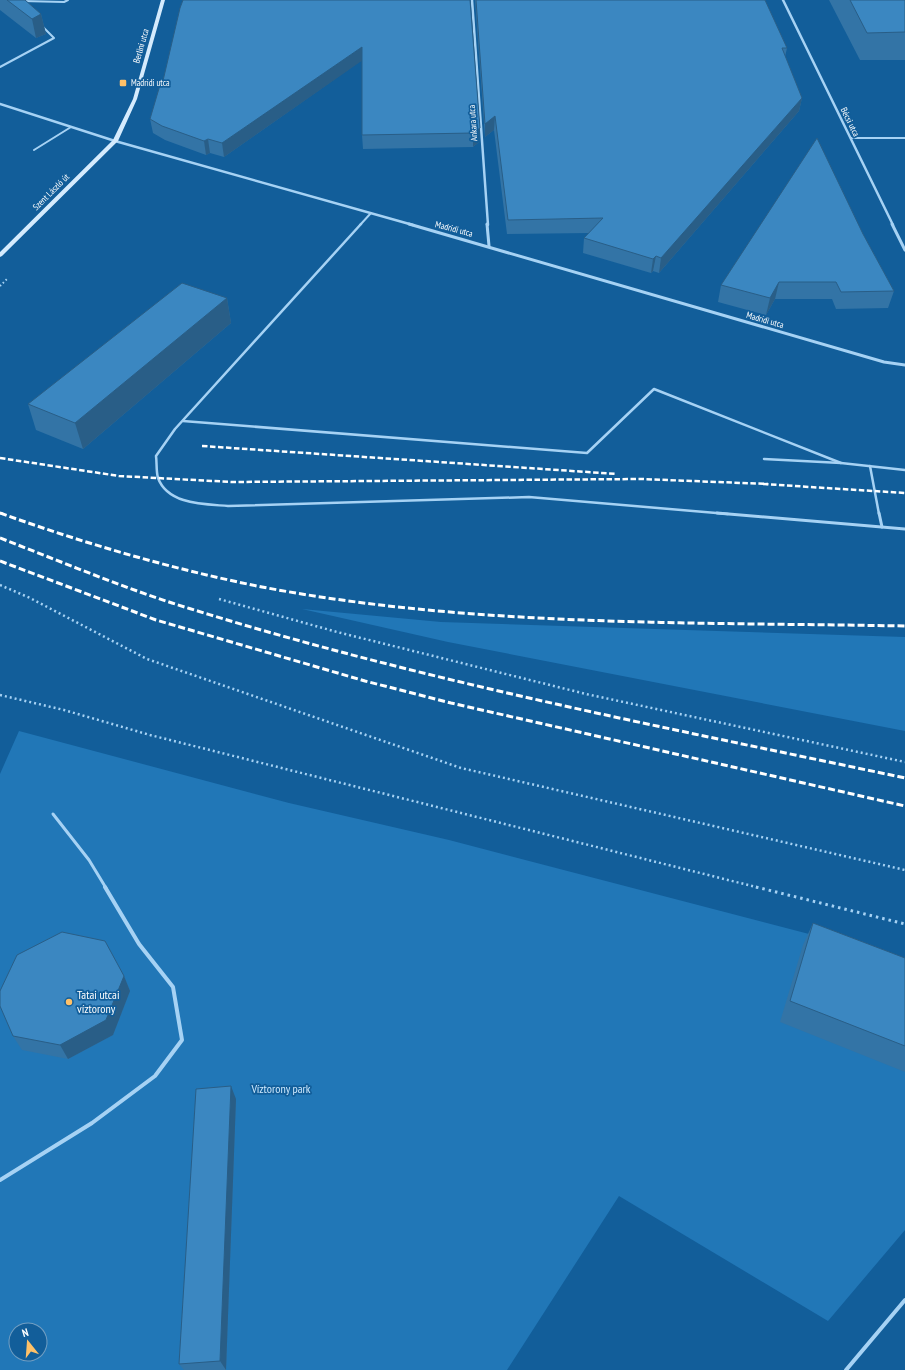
<svg xmlns="http://www.w3.org/2000/svg" width="905" height="1370" font-family="'PT Sans Narrow',sans-serif">
<style>
.green{fill:#2177b7;fill-rule:evenodd}
.lines{fill:none;stroke-linecap:round;stroke-linejoin:round}
.path-far2{stroke:#a6d2f4;stroke-width:2;stroke-dasharray:1.5 2.5;stroke-linecap:butt}
.path-far1{stroke:#a6d2f4;stroke-width:2.5;stroke-dasharray:2 3;stroke-linecap:butt}
.path{stroke:#a6d2f4;stroke-width:3;stroke-dasharray:2.5 4;stroke-linecap:butt}
.lane-far3{stroke:#a6d2f4;stroke-width:2}
.lane-far2{stroke:#a6d2f4;stroke-width:2.5}
.lane-far1{stroke:#a6d2f4;stroke-width:3}
.lane{stroke:#a6d2f4;stroke-width:4}
.street-far1{stroke:#a6d2f4;stroke-width:2.5}
.street{stroke:#a6d2f4;stroke-width:3}
.secondary{fill:#d5ebfd;fill-rule:evenodd}
.rail-far1{stroke:#fff;stroke-width:2.5;stroke-dasharray:5.5 2.5;stroke-linecap:butt}
.rail{stroke:#fff;stroke-width:3;stroke-dasharray:7 3;stroke-linecap:butt}
.wall{fill:#3374a6}
.shaded-wall{fill:#295e87}
.building{fill:#3b87c1;stroke:#295e87}
.poi-dot{fill:#ffc168;stroke:#125e9a;stroke-width:1.5}
.labels{text-anchor:middle;stroke-width:3.5;stroke-linejoin:round;paint-order:stroke}
.far-street-label{font-size:9px;fill:#fff;stroke:#125e9a}
.far-poi-label{font-size:9px;fill:#fff;stroke:#125e9a;text-anchor:start}
.near-poi-label{font-size:12px;fill:#fff;stroke:#125e9a;text-anchor:start}
.near-park-label{font-size:12px;fill:#cee9fd;stroke:#125e9a}
</style>
<rect width="100%" height="100%" fill="#125e9a"/>
<g class="green">
<path d="M302,609L441,622L905,637V731L448,642Z"/>
<path d="M19,731L289,803L449,840L905,959V1230L828,1321L619,1196L507,1370H0V774ZM16,1330H40V1354H16Z"/>
</g>
<g class="lines">
<path class="path-far2" d="M0,286L8,278"/>
<g class="path-far1">
<path d="M0,585L30,598L147,659L461,768L905,870"/>
<path d="M219,599L337,632L586,694L905,762"/>
<path d="M0,695L64,710L150,735L760,888"/>
</g>
<path class="path" d="M756,887L905,924"/>
<g class="lane-far3">
<path d="M22,1L64,2L68,0"/>
<path d="M0,67L54,38L42,26"/>
<path d="M851,138H905"/>
<path d="M34,150L71,127"/>
<path d="M360,225L371,213"/>
</g>
<g class="lane-far2">
<path d="M361,224L175,429L156,456C157,463 156,471 158,478C168,505 205,504 228,506L529,497L728,514"/>
<path d="M183,421L587,453L654,389L841,463"/>
<path d="M764,459L841,463L905,470"/>
<path d="M870,466L879,514"/>
</g>
<g class="lane-far1">
<path d="M717,513L905,529"/>
<path d="M879,513L882,527"/>
<path d="M53,814L89,860L106,888"/>
</g>
<g class="lane">
<path d="M0,1180L92,1123L155,1076L182,1040L173,987L139,944L105,887"/>
<path d="M846,1370L905,1300"/>
</g>
<g class="street-far1">
<path d="M472,0L488,225"/>
<path d="M783,0L893,225"/>
<path d="M0,104L115,141L413,225"/>
</g>
<g class="street">
<path d="M409,224L884,362L905,365"/>
<path d="M487,224L489,246"/>
<path d="M892,224L905,250"/>
</g>
<path class="secondary" d="M161,0H165L137,99L118,141L2,256L0,257V252L113,140L133,99Z"/>
<g class="rail-far1">
<path d="M202,446L617,474"/>
<path d="M0,458L119,476L232,482L641,479L768,484"/>
<path d="M763,484L905,493"/>
<path d="M0,513L3,514"/>
</g>
<g class="rail">
<path d="M0,513C86,544 172,569 262,587C473,627 691,622 905,626"/>
<path d="M0,538C57,560 114,584 172,603C411,679 659,726 905,778"/>
<path d="M0,561L156,620L365,681L451,703L905,806"/>
</g>
</g>
<g class="wall">
<path d="M0,0H25L41,14L46,34L36,38L0,10Z"/>
<path d="M470,0L479,142L473,147L363,149L362,135V60L224,157L210,153L206,155L165,140L153,133L150,119L162,85Z"/>
<path d="M475,0H765L787,48L785,57L802,98L799,111L659,273L653,271L651,273L583,253L584,238L590,233L507,234L494,130L485,137Z"/>
<path d="M829,0H905V60H860Z"/>
<path d="M863,234L894,291L888,308L836,309L832,299H775L766,315L718,302L721,285Z"/>
<path d="M227,298L231,323L83,449L36,430L28,404Z"/>
<path d="M813,923L905,958V1072L780,1022L803,945Z"/>
<path d="M124,976L130,991L113,1035L68,1059L22,1050L13,1036Z"/>
<path d="M236,1099L226,1370H184L179,1364Z"/>
</g>
<g class="shaded-wall">
<path d="M41,14L46,34L36,38L32,19Z"/>
<path d="M362,47L363,60L224,157L222,143Z"/>
<path d="M802,98L799,111L659,273L661,258Z"/>
<path d="M495,116L494,130L485,137V124Z"/>
<path d="M480,128L479,142L473,147V133Z"/>
<path d="M208,139L210,153L206,155L204,141Z"/>
<path d="M656,256L653,271L651,273L653,259Z"/>
<path d="M779,282L775,299L766,315L770,298Z"/>
<path d="M227,298L231,323L83,449L75,423Z"/>
<path d="M124,976L130,991L113,1035L68,1059L60,1045Z"/>
<path d="M231,1086L236,1099L226,1370L220,1361Z"/>
</g>
<g class="building">
<path d="M7,0H25L41,14L32,19Z"/>
<path d="M183,0H470L480,128L473,133L362,135V47L222,143L208,139L204,141L162,126L150,119L160,85H162L180,8Z"/>
<path d="M476,0H765L787,48H782L802,98L661,258L656,256L653,259L584,238L603,218L508,220L495,116L485,124Z"/>
<path d="M850,0H905V32L867,33Z"/>
<path d="M817,138L863,234L894,291L841,292L836,282H779L770,298L721,285Z"/>
<path d="M182,283L227,298L75,423L28,404Z"/>
<path d="M813,923L905,958V1046L790,1001Z"/>
<path d="M62,932L105,941L124,976L106,1020L60,1045L13,1036L0,1006V991L17,955Z"/>
<path d="M231,1086L220,1361L179,1364L196,1089Z"/>
</g>
<g class="poi-dot">
<rect x="119" y="79" width="8" height="8" rx="2"/>
<circle cx="69" cy="1002" r="4"/>
</g>
<g class="labels">
<g class="far-street-label">
<text transform="translate(141 46) rotate(-74)" y="3">Berlini utca</text>
<text transform="translate(850 122) rotate(64)" y="3">Bécsi utca</text>
<text transform="translate(473 123) rotate(-94)" y="3">Ankara utca</text>
<text transform="translate(51 192) rotate(-45)" y="3">Szent László út</text>
<text transform="translate(454 229) rotate(15)" y="3">Madridi utca</text>
<text transform="translate(765 320) rotate(16)" y="3">Madridi utca</text>
</g>
<g class="far-poi-label">
<text x="131" y="86">Madridi utca</text>
</g>
<g class="near-poi-label">
<text x="77" y="999">Tatai utcai<tspan x="77" dy="14">víztorony</tspan></text>
</g>
<g class="near-park-label">
<text x="281" y="1093">Víztorony park</text>
</g>
</g>
<g transform="translate(28 1342) rotate(343)"><circle r="19" fill="#125e9a" stroke="#719ec2"/>
<path d="M0-3L7 15L0 10L-7 15Z" fill="#ffc168"/>
<text y="-6" font-size="11" font-weight="bold" text-anchor="middle" fill="#ffffff">N</text>
</g>
</svg>
